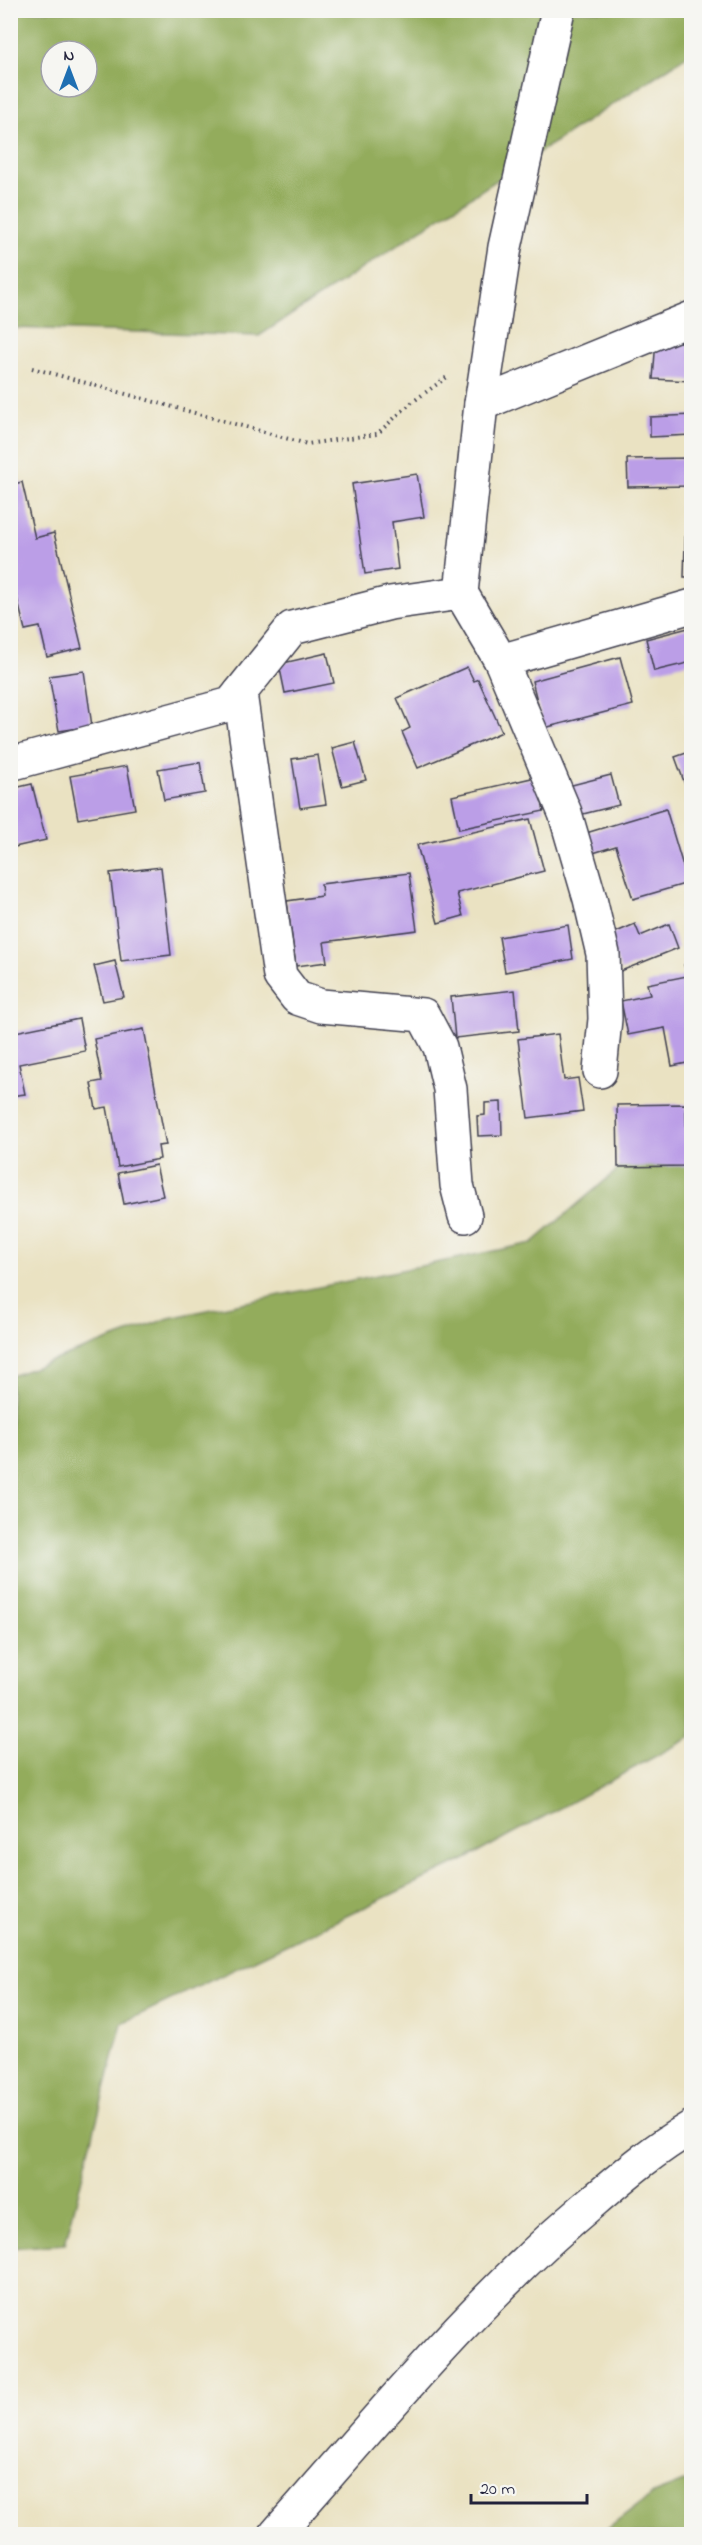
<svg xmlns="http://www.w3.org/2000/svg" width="702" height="2545" font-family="'Indie Flower',sans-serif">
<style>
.forest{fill:#93ac5c;stroke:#5a674c;stroke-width:1.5;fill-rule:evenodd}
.building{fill:#bb9ee7}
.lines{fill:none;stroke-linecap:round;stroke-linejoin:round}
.minor-casing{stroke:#403f4f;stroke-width:36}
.path{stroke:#403f4f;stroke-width:4;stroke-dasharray:1.5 4.5;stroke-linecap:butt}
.minor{stroke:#fff;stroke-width:33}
</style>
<rect width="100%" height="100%" fill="#f6f6f2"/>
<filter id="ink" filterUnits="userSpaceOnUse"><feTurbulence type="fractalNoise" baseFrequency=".0167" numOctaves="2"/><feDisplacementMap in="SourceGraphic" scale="12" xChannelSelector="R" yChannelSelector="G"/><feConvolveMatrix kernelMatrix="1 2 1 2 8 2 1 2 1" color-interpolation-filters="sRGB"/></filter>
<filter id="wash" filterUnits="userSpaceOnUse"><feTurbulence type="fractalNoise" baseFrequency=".008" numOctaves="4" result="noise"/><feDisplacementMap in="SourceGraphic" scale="24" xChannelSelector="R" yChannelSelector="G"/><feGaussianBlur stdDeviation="1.35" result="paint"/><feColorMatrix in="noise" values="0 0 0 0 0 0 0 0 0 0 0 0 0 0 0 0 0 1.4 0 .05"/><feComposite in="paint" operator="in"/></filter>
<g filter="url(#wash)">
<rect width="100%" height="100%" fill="#eae2c2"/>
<g class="forest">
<path d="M11,11H691V53L259,336L11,328ZM51,51H87V87H51Z"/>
<path d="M691,1107V1737L466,1859L122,2023L65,2244L11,2248V1376L169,1318L532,1243Z"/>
<path d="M691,2479V2534H601L653,2494Z"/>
</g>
<g id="blocks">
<g class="building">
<path d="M656,340L692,343V381L653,379Z"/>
<path d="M692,415V435L650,437V417Z"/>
<path d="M692,458V486L628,487L627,459Z"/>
<path d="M417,474L424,517L392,522L398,569L365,574L352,484Z"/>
<path d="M22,482L35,538L54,533L82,648L47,657L40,627L25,630L10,569V485Z"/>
<path d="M686,509H692V577H684Z"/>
<path d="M692,627V662L654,671L646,639Z"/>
<path d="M327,653L334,683L285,693L279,664Z"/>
<path d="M620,657L633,705L544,728L532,681Z"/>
<path d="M467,667L474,681L478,679L502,732L418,768L402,732L410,728L397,698Z"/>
<path d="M84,671L92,726L59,731L49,676Z"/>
<path d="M355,742L366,780L342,786L332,748Z"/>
<path d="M692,751V785L686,787L675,757Z"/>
<path d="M318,755L326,804L300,808L292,759Z"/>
<path d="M200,762L205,793L164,800L158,769Z"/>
<path d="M127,766L135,809L78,819L70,776Z"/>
<path d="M611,775L619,805L575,816L568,786Z"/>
<path d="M536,777L544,811L459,829L452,796Z"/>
<path d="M32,784L46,840L10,848V789Z"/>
<path d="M666,809L688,883L633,899L616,846L593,853L586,833Z"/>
<path d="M530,819L544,871L457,893L463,916L438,923L417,845Z"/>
<path d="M161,867L171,955L121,961L110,873Z"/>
<path d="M409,873L417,930L324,942L327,962L296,966L287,901L322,896L321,884Z"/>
<path d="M635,924L640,936L669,924L678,948L621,971L607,936Z"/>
<path d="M568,925L573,959L505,972L499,937Z"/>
<path d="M115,961L124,997L103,1001L94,966Z"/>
<path d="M692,964V1062L672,1066L665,1028L628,1035L621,1001L650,995L647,984L687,976L684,965Z"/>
<path d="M515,990L519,1031L455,1038L451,997Z"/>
<path d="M79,1019L85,1051L19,1064L25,1094L10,1096V1033Z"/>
<path d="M144,1029L166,1145L158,1146L160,1159L118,1167L107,1107L96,1109L91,1083L102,1081L94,1039Z"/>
<path d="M558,1034L564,1080L578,1078L583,1111L528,1118L518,1039Z"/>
<path d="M501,1102L502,1135L478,1136L477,1116L485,1115V1103Z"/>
<path d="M686,1104L687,1166L618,1167L617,1105Z"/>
<path d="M156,1165L163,1196L124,1204L118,1173Z"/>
</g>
</g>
</g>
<g filter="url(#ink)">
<use href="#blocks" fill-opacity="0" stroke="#403f4f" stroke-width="1.5"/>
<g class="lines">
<defs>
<g id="minor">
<path d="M558,10L505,247L481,404L461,593L501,661L692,606"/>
<path d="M481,404L692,318"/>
<path d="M501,661L565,813L590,899L603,954L605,1019L600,1071"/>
<path d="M240,693L280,976L297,998L321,1006L423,1015L440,1047L450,1089L457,1185L465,1216"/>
<path d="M10,764L231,704L292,628L390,603L461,593"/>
<path d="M276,2534C377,2421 473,2302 590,2204C624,2175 653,2150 692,2127"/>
</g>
</defs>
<use href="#minor" class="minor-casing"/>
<path class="path" d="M32,368L307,444L377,434L411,403L447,377"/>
<use href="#minor" class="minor"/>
</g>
</g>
<rect width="702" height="2545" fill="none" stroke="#f6f6f2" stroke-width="36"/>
<g transform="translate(69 69)"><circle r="28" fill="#f6f6f2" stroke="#a1a1a9" stroke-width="1.5"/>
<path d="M0-4.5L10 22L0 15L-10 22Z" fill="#1f6fb2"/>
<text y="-9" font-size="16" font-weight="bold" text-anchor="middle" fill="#22223b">N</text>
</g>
<path d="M471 2494v9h116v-9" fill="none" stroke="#22223b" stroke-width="3"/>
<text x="480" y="2494" font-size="18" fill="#22223b" stroke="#f6f6f2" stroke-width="4.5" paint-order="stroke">20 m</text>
</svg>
